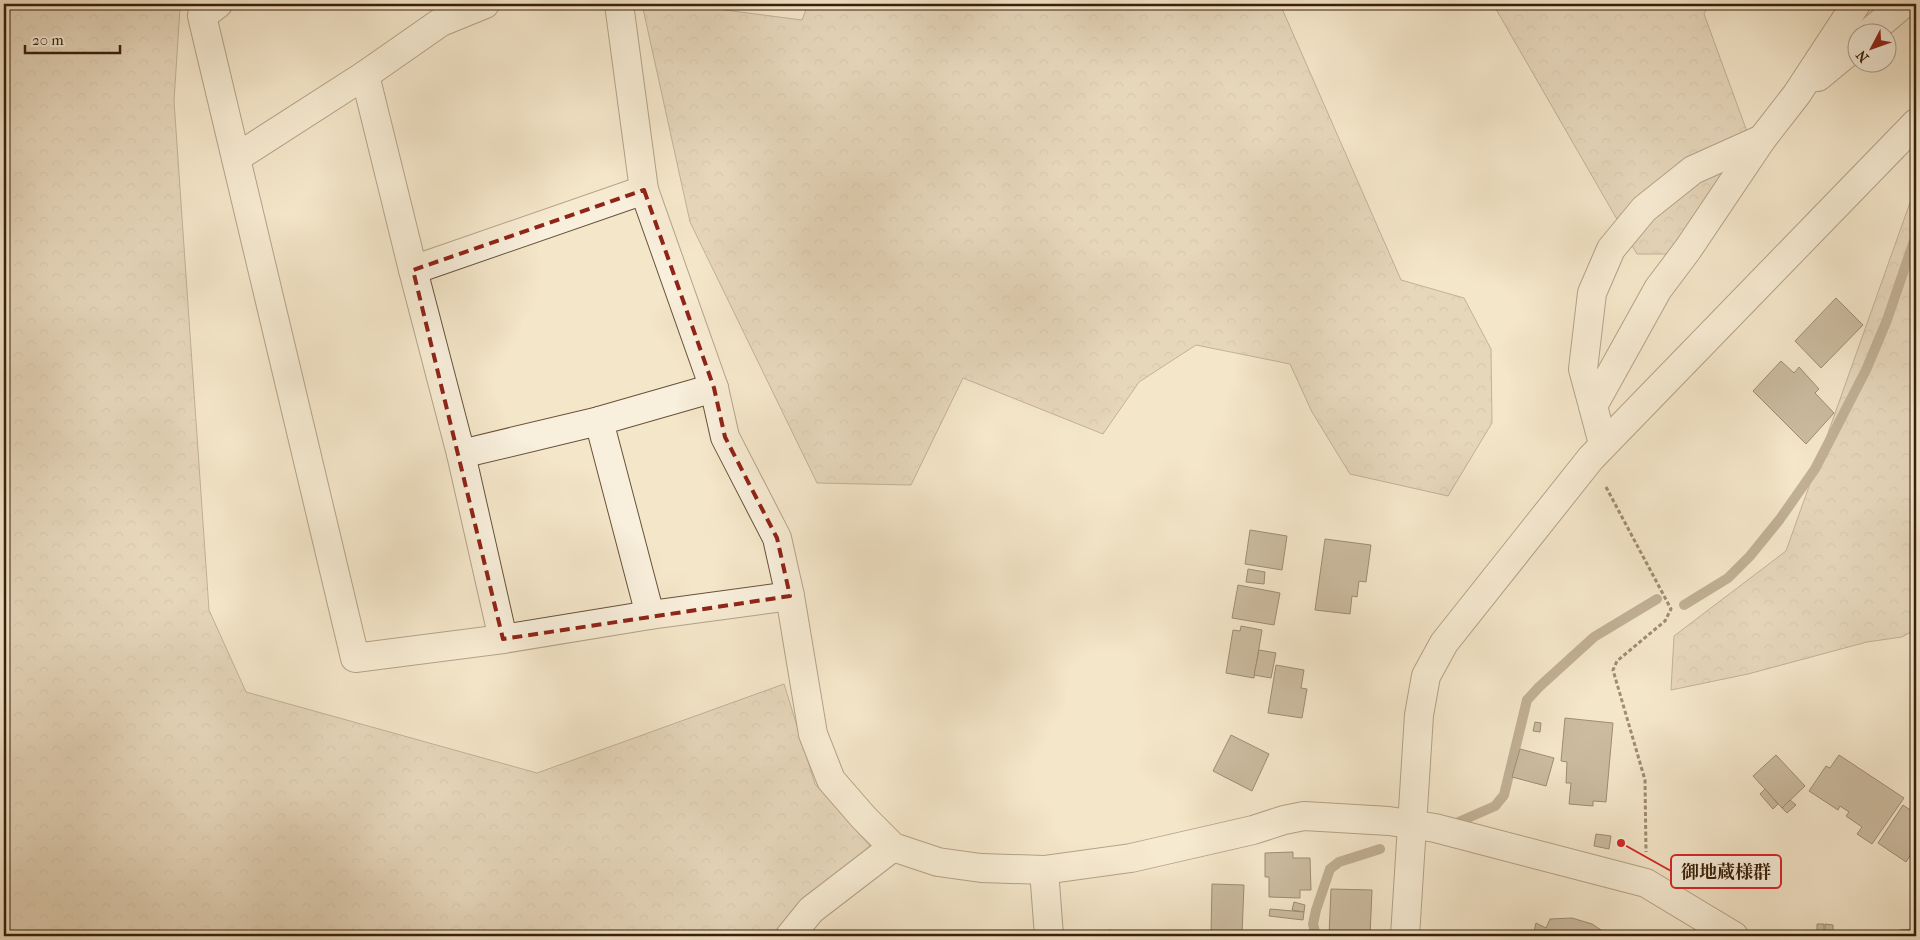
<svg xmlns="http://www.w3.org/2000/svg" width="1920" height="940" font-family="'IM FELL French Canon','Noto Serif JP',serif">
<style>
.forest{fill:url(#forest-crowns);stroke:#86725a}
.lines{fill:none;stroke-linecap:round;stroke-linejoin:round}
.stream{stroke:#836f56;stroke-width:10}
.building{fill:#9a876d;stroke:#39200a}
.minor-casing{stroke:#68523a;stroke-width:30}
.path{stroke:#39200a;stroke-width:3;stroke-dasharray:4 2.5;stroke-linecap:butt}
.minor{stroke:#f8efdc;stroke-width:28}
.marked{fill:none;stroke:#8f2418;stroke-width:4;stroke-dasharray:10 6;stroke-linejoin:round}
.leader{fill:none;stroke:#d62828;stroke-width:2}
.callout-dot{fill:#d62828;stroke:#f8efdc;stroke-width:2}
.callout{fill:#f8efdc;stroke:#d62828;stroke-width:2}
.callout-label{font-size:18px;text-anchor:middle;font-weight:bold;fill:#39200a}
</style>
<defs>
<pattern id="forest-crowns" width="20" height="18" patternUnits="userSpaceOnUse" patternTransform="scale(1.25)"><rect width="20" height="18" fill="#d4c4a9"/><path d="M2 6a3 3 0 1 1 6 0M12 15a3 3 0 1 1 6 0" fill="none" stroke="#b7a890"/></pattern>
</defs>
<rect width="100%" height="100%" fill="#f4e6c9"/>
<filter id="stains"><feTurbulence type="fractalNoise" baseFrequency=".004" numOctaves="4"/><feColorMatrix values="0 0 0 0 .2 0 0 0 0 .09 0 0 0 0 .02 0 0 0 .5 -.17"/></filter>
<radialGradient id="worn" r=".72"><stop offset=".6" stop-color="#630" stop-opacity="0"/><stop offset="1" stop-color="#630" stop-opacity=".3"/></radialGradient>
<g class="forest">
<path d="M4,4H183L180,8L174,101L209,610L246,692L537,773L784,684L815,784L877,854L780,936H4Z"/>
<path d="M642,4H678L802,20L808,4H1280L1401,280L1464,298L1491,349L1492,423L1448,496L1350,474L1312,412L1290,364L1196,345L1139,382L1103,434L963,378L911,485L817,483L690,222Z"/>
<path d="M1493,4H1709L1704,14L1753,148L1674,254H1637Z"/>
<path d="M1916,195V629L1902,637L1867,642L1748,674L1671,690L1674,636L1786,551L1912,197Z"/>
</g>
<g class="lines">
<g class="stream">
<path d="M1684,605L1728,578L1750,556L1780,519L1815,469L1866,370L1887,320L1916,235"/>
<path d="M1454,824L1495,806L1504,795L1527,700L1539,687L1594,637L1657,599"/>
<path d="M1316,936L1313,924L1316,910L1330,869L1339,862L1380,849"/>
</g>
</g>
<g class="building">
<path d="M1836,298L1863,325L1821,368L1795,341Z"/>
<path d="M1781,361L1794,373L1799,367L1819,389L1815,393L1834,413L1806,444L1753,391Z"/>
<path d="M1250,530L1287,536L1282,570L1245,564Z"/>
<path d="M1325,539L1371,545L1366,582L1359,581L1357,597L1352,596L1350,614L1315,610Z"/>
<path d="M1248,569L1265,572L1264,584L1246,582Z"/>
<path d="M1238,585L1280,593L1274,625L1232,618Z"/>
<path d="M1241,626L1262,630L1254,678L1226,673L1233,630L1240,631Z"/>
<path d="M1259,650L1276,653L1271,678L1254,675Z"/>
<path d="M1276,665L1304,670L1301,688L1307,689L1302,718L1268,713Z"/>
<path d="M1565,718L1613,723L1606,802L1593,801V806L1569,804L1571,783H1566L1567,762L1561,761Z"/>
<path d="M1535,722L1541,723L1540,732L1533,731Z"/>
<path d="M1231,735L1269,754L1252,791L1213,771Z"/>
<path d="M1520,749L1554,758L1546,786L1512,777Z"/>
<path d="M1776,755L1805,786L1782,808L1753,776Z"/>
<path d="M1839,755L1904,798L1872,844L1857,834L1862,827L1846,816L1849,812L1840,806L1838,810L1809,791L1826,766L1830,768Z"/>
<path d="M1765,789L1778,804L1773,809L1760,794Z"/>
<path d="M1790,800L1796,805L1787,813L1782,808Z"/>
<path d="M1903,805L1916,814V846L1906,862L1878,843Z"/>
<path d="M1596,834L1611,836L1609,849L1594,846Z"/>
<path d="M1293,852V858H1310L1311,890H1300V898L1269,897V877H1265V853Z"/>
<path d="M1212,884L1244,885L1242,934L1211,933Z"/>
<path d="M1331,889L1372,890L1370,936H1329Z"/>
<path d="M1294,902L1305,905L1304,912L1292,910Z"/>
<path d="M1270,909L1304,912L1303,920L1269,916Z"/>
<path d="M1572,918L1592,924L1607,934V936H1533L1536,923L1546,928L1550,919Z"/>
<path d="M1817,924H1824V936L1817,935Z"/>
<path d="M1825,924L1833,925V932H1825Z"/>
<path d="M1916,929V936H1900V930Z"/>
<path d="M1111,930V936H1072V935Z"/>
<rect x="1842" y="934" width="42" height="2"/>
</g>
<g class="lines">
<defs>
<g id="minor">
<path d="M218,4L202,16L355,658L503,639L650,615L790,596"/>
<path d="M619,4L644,190L714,388L725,437L777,538L790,596L813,734L831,780L864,818L893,847L938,862L981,868L1044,870L1131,858L1253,830L1284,820L1304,816L1389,821L1435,828L1646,883L1734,936"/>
<path d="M1870,32L1903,4"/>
<path d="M365,75L413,270L461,454L503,639"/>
<path d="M1818,77L1858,44"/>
<path d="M236,158L365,75L441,22L485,4"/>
<path d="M413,270L644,190"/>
<path d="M1593,406L1583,369L1592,293L1611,249L1644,209L1693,170L1762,139"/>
<path d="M599,421L650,615"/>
<path d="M1603,444L1593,406L1658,289L1688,249L1762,139L1797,94L1856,4"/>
<path d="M461,454L599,421L714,388"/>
<path d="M1044,870L1049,936"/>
<path d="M790,936L811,910L893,847"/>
<path d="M1405,936L1419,715L1426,676L1444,643L1591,458L1916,123"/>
</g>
</defs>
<use href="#minor" class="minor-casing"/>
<path class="path" d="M1606,487L1671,609L1665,621L1617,661L1613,670L1645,780L1646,852"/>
<use href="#minor" class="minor"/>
</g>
<path d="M0 0H1920V940H0ZM644,190L714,388L725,437L777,538L790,596L503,639L413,270Z" fill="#f4e6c9" fill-opacity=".55" fill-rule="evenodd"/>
<path class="marked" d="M644,190L714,388L725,437L777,538L790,596L503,639L413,270Z"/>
<path class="leader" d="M1621 843L1671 871"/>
<circle class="callout-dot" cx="1621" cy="843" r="5"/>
<rect class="callout" x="1671" y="855" width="110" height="33" rx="5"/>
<g class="callout-label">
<text x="1726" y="878">御地蔵様群</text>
</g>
<rect width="1920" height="940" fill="none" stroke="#f4e6c9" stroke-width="20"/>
<rect x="5" y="5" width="1910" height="930" fill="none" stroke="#39200a" stroke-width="2.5"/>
<rect x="10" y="10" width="1900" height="920" fill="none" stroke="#39200a"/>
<g transform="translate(1872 48) rotate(229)"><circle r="24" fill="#f8efdc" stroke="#ac9c88"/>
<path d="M0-4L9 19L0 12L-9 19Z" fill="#8f2418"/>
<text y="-8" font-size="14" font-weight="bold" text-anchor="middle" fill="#39200a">N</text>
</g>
<path d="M25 45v8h95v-8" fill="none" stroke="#39200a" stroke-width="2.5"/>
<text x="32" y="45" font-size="15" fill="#39200a" stroke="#f8efdc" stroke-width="4" paint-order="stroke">20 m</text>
<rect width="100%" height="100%" filter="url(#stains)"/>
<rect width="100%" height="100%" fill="url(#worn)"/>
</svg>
